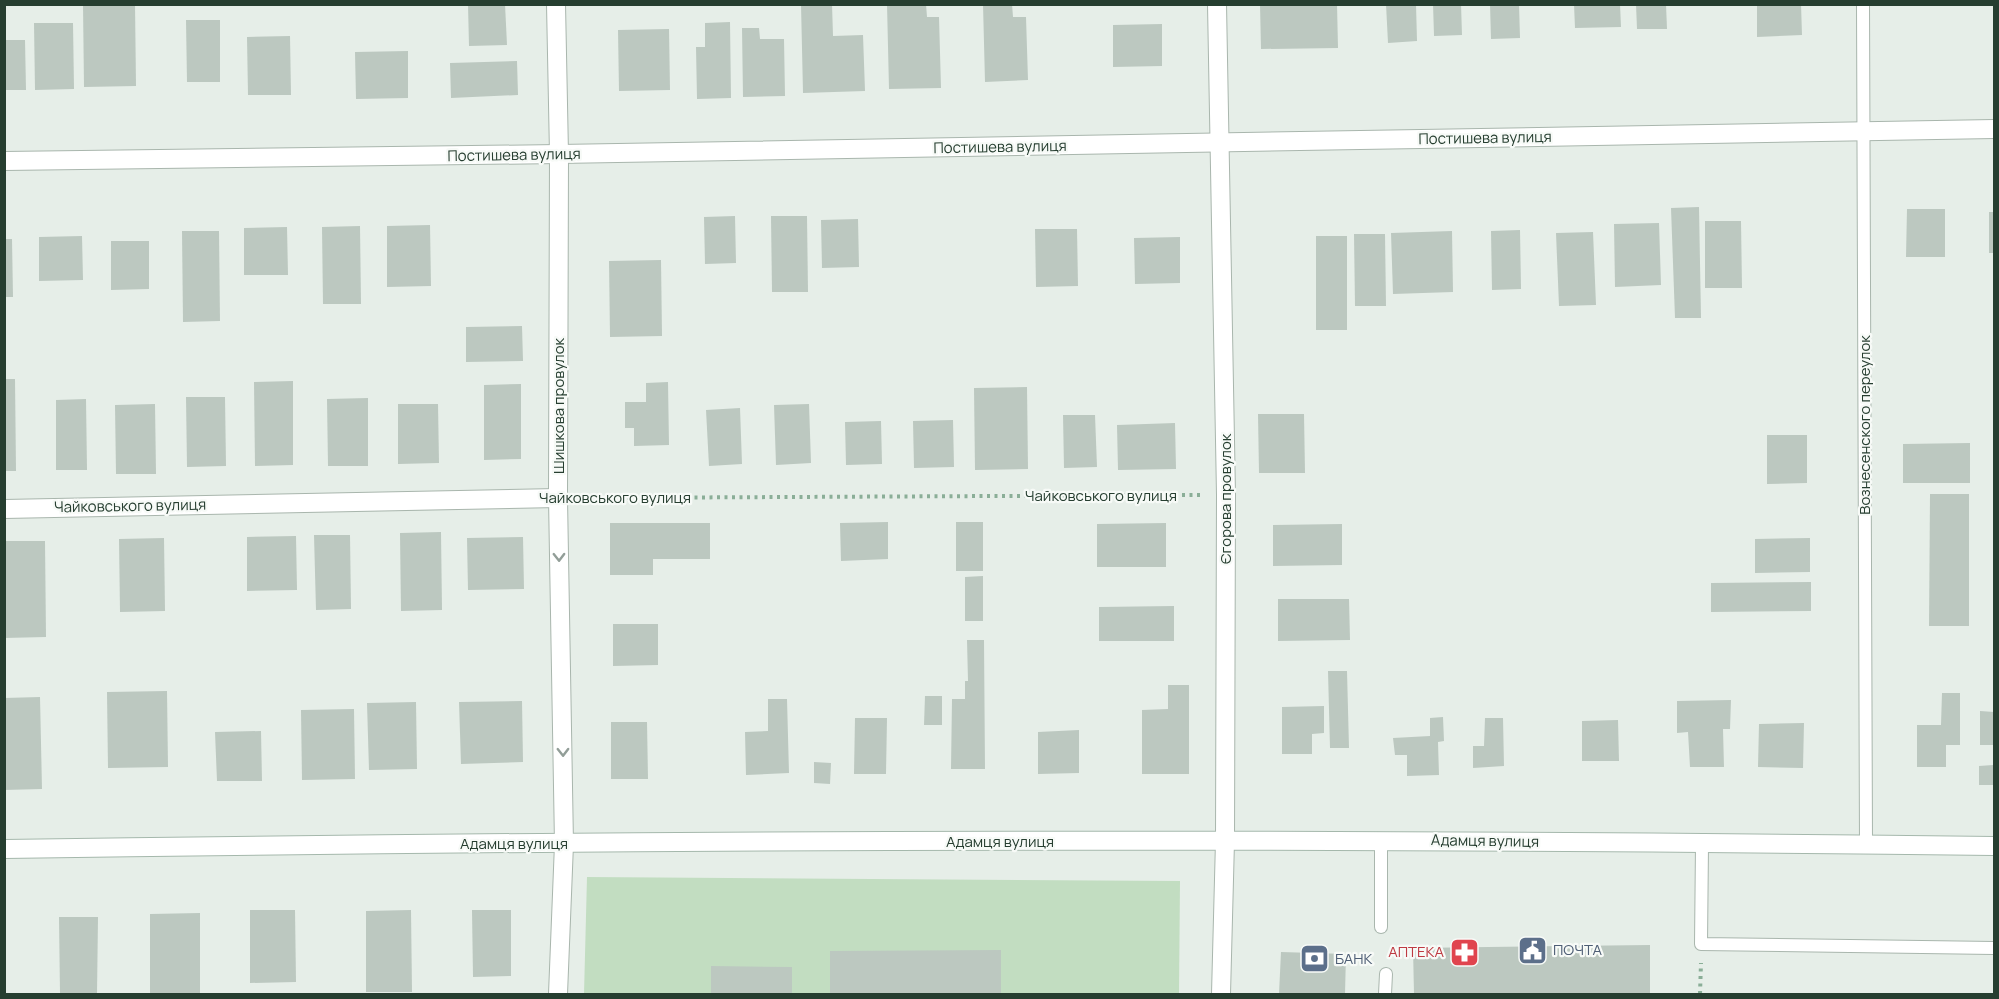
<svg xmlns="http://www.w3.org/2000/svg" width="1999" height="999" font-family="Manrope,sans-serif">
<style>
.green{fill:#c2ddc1}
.building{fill:#bcc8c0}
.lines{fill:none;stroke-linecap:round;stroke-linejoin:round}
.lane-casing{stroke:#a9b6ad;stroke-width:14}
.street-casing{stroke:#a9b6ad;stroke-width:20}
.secondary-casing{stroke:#a5b8ac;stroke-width:20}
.path{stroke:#8aae97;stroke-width:4;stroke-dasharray:3 4.5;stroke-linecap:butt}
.lane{stroke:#fff;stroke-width:12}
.street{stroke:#fff;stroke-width:18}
.secondary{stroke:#fff;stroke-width:18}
.oneway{stroke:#929e98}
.labels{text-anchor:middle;stroke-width:4.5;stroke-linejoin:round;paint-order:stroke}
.street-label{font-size:15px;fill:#263e30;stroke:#f7faf7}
.service-label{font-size:15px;fill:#4e5e75;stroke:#f7faf7;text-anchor:start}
.health-label{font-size:15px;fill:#be3a42;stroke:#f7faf7;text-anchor:end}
</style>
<rect width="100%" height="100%" fill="#e6eee8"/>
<path class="green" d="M587,877L1180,881L1179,994H584Z"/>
<g class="building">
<path d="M83,4H135L136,86L84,87Z"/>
<path d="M468,4H505L507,45L469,46Z"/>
<path d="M801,4H832L833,36L863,35L865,91L803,93Z"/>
<path d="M887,4H926L927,17H939L941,88L889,89Z"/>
<path d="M983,4H1012L1013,17H1026L1028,80L985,82Z"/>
<path d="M1260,4H1337L1338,48L1261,49Z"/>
<path d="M1386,4H1416L1417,41L1388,43Z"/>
<path d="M1433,4H1461L1462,35L1434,36Z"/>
<path d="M1490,4H1519L1520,38L1491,39Z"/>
<path d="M1574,4H1620L1621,27L1575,28Z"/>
<path d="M1636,4H1666L1667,29H1637Z"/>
<path d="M1757,4H1801L1802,35L1757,37Z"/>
<path d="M186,20H220V82H187Z"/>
<path d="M730,22L731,98L697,99L696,47H705V23Z"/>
<path d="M34,23H73L74,89L35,90Z"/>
<path d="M1162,24V66L1113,67V25Z"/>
<path d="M742,28H759L760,39H784L785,96L743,97Z"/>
<path d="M669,29L670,90L619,91L618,30Z"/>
<path d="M290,36L291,95H248L247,37Z"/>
<path d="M4,40H25L26,90H4Z"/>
<path d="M408,51V98L356,99L355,52Z"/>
<path d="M517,61L518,95L451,98L450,63Z"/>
<path d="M1699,207L1701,318H1675L1671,208Z"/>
<path d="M1907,209H1945V257H1906Z"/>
<rect x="1989" y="212" width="5" height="41"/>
<path d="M735,216L736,263L705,264L704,217Z"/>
<path d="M771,216H807L808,292H772Z"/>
<path d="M858,219L859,267L822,268L821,220Z"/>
<path d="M1705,221H1741L1742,288H1705Z"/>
<path d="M1659,223L1661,285L1615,287L1614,224Z"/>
<path d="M430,225L431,286L387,287V226Z"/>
<path d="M360,226L361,304H323L322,227Z"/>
<path d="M287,227L288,275H244V228Z"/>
<path d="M1035,229H1077L1078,286L1036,287Z"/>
<path d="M1520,230L1521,289L1492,290L1491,231Z"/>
<path d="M182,231H219L220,321L183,322Z"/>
<path d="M1452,231L1453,292L1393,294L1391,233Z"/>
<path d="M1593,232L1596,305L1559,306L1556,233Z"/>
<path d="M1354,234H1385L1386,306H1355Z"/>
<path d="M82,236L83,280L39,281V237Z"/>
<rect x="1316" y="236" width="31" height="94"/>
<path d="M1180,237V283L1135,284L1134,238Z"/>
<path d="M4,239H12L13,297H4Z"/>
<path d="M111,241H149V289L111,290Z"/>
<path d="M661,260L662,336L610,337L609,261Z"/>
<path d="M522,326L523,361L466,362V327Z"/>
<path d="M4,379H15L16,471H4Z"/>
<path d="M293,381V465L255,466L254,382Z"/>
<path d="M668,382L669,445L634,446V428H625V402H646V383Z"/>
<path d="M521,384V459L484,460V385Z"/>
<path d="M1027,387L1028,469L975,470L974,388Z"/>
<path d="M186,397H225L226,466L187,467Z"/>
<path d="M368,398V466H328L327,399Z"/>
<path d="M86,399L87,470H56V400Z"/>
<path d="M155,404L156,474H116L115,405Z"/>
<path d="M398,404H438L439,463L398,464Z"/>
<path d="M809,404L811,463L776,465L774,405Z"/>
<path d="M740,408L742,464L709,466L706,410Z"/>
<path d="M1258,414H1304L1305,473H1259Z"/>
<path d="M1063,415H1095L1097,467L1064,468Z"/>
<path d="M953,420L954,467L914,468L913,421Z"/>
<path d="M881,421L882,464L846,465L845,422Z"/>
<path d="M1175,423L1176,469L1118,470L1117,425Z"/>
<path d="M1767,435H1807V483L1767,484Z"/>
<path d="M1970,443V483H1903V444Z"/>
<path d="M1930,494H1969V626H1929Z"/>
<path d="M888,522V559L841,561L840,523Z"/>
<rect x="956" y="522" width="27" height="49"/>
<path d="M610,523H710V559H653V575H610Z"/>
<path d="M1166,523V567H1097V524Z"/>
<path d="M1342,524V565L1273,566V525Z"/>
<path d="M441,532L442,610L401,611L400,533Z"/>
<path d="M314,535H350L351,609L316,610Z"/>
<path d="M296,536L297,590L247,591V537Z"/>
<path d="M523,537L524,589L468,590L467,538Z"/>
<path d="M164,538L165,611L120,612L119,539Z"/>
<path d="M1810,538V572L1755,573V539Z"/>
<path d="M4,541H45L46,637L4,638Z"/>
<path d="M983,576V621H965V577Z"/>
<path d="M1811,582V611L1711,612V583Z"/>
<path d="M1278,599H1349L1350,640L1278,641Z"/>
<path d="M1174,606V641H1099V607Z"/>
<path d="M613,624H658V665L613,666Z"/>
<path d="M967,640H984L985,769H951L952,699H965V681H968Z"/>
<path d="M1328,671H1347L1349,748H1330Z"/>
<path d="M1168,685H1189V774H1142V710L1168,709Z"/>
<path d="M167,691L168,767L108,768L107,692Z"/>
<path d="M1942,693H1960V745H1946V767H1917V725H1941Z"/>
<path d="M925,696H942V725H924Z"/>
<path d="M40,697L42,789L4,790V698Z"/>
<path d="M768,699H787L789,773L746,775L745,732L768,731Z"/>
<path d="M1731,700L1730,729H1723L1724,767H1690L1688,732L1677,733V701Z"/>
<path d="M522,701L523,762L461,764L459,702Z"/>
<path d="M416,702L417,769L369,770L367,703Z"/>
<path d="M1324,706V733L1312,734V754H1282V707Z"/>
<path d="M354,709L355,779L302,780L301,710Z"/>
<path d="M1980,711L1994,712V745H1980Z"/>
<path d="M1443,717L1444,741L1438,742L1439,775L1407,776V755H1395L1393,738L1430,736V718Z"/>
<path d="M855,718H887L886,774H854Z"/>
<path d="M1485,718H1503L1504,766L1473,768V746H1484Z"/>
<path d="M1618,720L1619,761H1582V721Z"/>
<path d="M611,722H647L648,779H611Z"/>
<path d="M1804,723L1803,768L1758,767L1759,724Z"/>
<path d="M1079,730V773L1038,774V732Z"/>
<path d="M261,731L262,781H217L215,732Z"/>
<path d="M814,762L831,763L830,784L814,783Z"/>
<path d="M1993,765V785H1979V766Z"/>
<path d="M250,910H295L296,982L250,983Z"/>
<path d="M411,910L412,992H366V911Z"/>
<path d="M472,910H511V976L473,977Z"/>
<path d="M200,913V994H150V914Z"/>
<path d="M59,917H98L97,994H60Z"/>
<path d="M1650,945V994H1414L1413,948Z"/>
<path d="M1001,950V994H830V951Z"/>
<path d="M1281,952L1346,954L1345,994H1279Z"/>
<path d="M711,966L792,967V994H711Z"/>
</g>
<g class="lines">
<defs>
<g id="lane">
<path d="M1863,4L1866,845"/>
<path d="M1702,845L1701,944L1994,948"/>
<path d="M1381,927V840"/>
<path d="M1385,994L1386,974"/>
</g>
<g id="street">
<path d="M556,4L559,154L558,498L564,844L558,994"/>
<path d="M1217,4L1226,495L1225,841L1221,994"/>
<path d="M4,161L559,154L1994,129"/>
<path d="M4,509L558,498"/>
</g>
<path id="secondary" d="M4,849C668,839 1331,838 1994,846"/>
</defs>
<use href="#lane" class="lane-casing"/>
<use href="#street" class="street-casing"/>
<use href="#secondary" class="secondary-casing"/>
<g class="path">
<path d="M582,498L1202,495"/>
<path d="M1700,994L1701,963"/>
</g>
<use href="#lane" class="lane"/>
<use href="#street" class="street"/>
<use href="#secondary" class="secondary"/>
</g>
<defs><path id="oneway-chevron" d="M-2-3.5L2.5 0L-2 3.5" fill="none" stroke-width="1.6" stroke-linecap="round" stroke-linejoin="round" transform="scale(1.5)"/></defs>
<g class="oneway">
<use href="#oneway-chevron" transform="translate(559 557) rotate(89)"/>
<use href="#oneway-chevron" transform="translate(563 752) rotate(89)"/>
</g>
<defs>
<symbol id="civic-square" viewBox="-11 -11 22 22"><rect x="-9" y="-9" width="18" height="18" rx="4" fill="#5c6f8a" stroke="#f7faf7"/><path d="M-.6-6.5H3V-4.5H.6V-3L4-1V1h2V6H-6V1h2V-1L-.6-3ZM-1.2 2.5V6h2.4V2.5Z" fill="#fff"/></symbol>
<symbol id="pharmacy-square" viewBox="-11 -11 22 22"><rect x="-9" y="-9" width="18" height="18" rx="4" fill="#e0444e" stroke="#f7faf7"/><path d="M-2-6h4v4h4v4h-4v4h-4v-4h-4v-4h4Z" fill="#fff"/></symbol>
<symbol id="bank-square" viewBox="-11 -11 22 22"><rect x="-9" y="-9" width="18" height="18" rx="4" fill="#5c6f8a" stroke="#f7faf7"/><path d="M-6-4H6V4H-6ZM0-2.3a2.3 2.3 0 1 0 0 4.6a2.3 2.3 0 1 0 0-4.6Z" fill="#fff"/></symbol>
</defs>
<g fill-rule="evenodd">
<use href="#civic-square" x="1516" y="934" width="33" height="33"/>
<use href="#pharmacy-square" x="1448" y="936" width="33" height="33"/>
<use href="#bank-square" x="1298" y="942" width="33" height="33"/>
</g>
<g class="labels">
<g class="street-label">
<text transform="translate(1485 138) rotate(-1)" y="5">Постишева вулиця</text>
<text transform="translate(1000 147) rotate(-1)" y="5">Постишева вулиця</text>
<text transform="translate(514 155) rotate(-1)" y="5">Постишева вулиця</text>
<text transform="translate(559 406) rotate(-90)" y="5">Шишкова провулок</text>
<text transform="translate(1865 425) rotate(-90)" y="5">Вознесенского переулок</text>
<text x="1101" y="501">Чайковського вулиця</text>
<text x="615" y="503">Чайковського вулиця</text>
<text transform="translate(1226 499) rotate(-90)" y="5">Єгорова провулок</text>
<text transform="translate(130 506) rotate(-1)" y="5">Чайковського вулиця</text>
<text transform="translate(1485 841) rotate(1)" y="5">Адамця вулиця</text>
<text x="1000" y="847">Адамця вулиця</text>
<text x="514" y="849">Адамця вулиця</text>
</g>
<g class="service-label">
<text x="1553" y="955">ПОЧТА</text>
<text x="1335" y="964">БАНК</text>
</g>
<g class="health-label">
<text x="1444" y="957">АПТЕКА</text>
</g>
</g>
<rect width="1999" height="999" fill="none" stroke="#263e30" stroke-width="12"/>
</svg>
